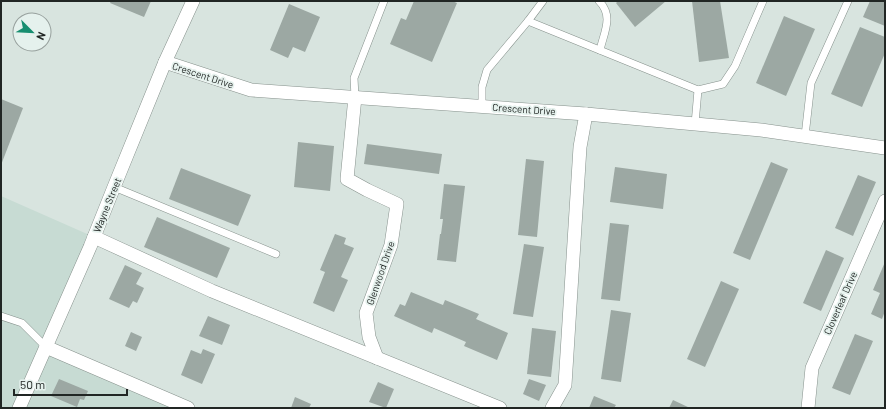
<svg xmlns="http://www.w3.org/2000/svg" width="886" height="409" font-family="Barlow,sans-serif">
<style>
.built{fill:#c7dbd3}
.building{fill:#9ca8a3}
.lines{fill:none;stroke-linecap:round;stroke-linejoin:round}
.lane-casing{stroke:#86918c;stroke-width:8}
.street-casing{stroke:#86918c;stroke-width:14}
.lane{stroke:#fff;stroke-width:7}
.street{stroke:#fff;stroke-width:13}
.labels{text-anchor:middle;stroke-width:3.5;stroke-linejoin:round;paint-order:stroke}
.street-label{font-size:10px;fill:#212624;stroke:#e5f1ed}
</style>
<rect width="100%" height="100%" fill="#d8e4df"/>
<path class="built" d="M1,196L94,237L46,347L188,408H1Z"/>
<g class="building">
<path d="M111,1H151L144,17L110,3Z"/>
<path d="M414,1H452L457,3L432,62L390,44L401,18L406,20Z"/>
<path d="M618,1H666L635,27L616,3Z"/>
<path d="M692,1H720L729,58L699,62Z"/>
<path d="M870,1H885V26L863,17Z"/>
<path d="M289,4L320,17L305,52L293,47L288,58L270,50Z"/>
<path d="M784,16L815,29L786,96L756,83Z"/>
<path d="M860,27L885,37V53L862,107L831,94Z"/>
<path d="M1,99L23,108L1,165Z"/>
<path d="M298,142L334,146L330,191L294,187Z"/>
<path d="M367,144L442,154L439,174L364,164Z"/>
<path d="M526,159L544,161L537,237L518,235Z"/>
<path d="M771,162L788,169L750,260L733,253Z"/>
<path d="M615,167L667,174L663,209L610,202Z"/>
<path d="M181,168L251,195L238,226L169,199Z"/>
<path d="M858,175L876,182L853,236L835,228Z"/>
<path d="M444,184L465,186L456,262L437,260L440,234H441L443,219H440Z"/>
<path d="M157,217L230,248L217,278L144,247Z"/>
<path d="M610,223L629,225L620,301L601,299Z"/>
<path d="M335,234L346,238L344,244L354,248L341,277L348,280L334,312L313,303L325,272L320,270Z"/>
<path d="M524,244L544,247L533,317L513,314Z"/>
<path d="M826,250L844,258L821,311L803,303Z"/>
<path d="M885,262V311L882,319L871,314L880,293L873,290Z"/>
<path d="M125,265L142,273L136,284L144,288L137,303L133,301L129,308L109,299Z"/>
<path d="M721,281L739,289L705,367L687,359Z"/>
<path d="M411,292L443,305L445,300L479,314L476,319L508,333L497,360L464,346L466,342L434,328L432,333L394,316L400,304L405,306Z"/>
<path d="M611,310L631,313L621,382L601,379Z"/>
<path d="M208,316L230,325L222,345L199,336Z"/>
<path d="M532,328L556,331L551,377L527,374Z"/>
<path d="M131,332L142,337L136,351L125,346Z"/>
<path d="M855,334L873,341L850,395L832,388Z"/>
<path d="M203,349L215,354L202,384L181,375L191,350L201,354Z"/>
<path d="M59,379L88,391L84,400L80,399L77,407L51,396Z"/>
<path d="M529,379L546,385L539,401L523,394Z"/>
<path d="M378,382L394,389L386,408L369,402Z"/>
<path d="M594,396L616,405L614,408H589Z"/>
<path d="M295,397L311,404L309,408H291Z"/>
<path d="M673,400L690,408H669Z"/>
</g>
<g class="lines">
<defs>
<g id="lane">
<path d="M599,1C614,16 604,32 600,50"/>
<path d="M528,21L543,1"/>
<path d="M355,97L354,78L384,1"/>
<path d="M482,106V87L487,70L528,21L698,90L723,84L735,66L763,1"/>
<path d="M695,124L698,90"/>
<path d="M805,136L811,83L848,1"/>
<path d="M114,187L276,254"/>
<path d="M1,316L22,323L46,347"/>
</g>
<g id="street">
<path d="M165,62L251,90L586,114L761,130L885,148"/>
<path d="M355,97L347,179L367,190L397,204L391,245L366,313L369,337L377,358"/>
<path d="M94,237L212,291L500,408"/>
<path d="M46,347L188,408"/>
<path d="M19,408L90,247L114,187L165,62L193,1"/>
<path d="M552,408L565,385L580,147L586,114"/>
<path d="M808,408L812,368L885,201"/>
</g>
</defs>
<use href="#lane" class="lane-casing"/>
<use href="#street" class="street-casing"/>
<use href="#lane" class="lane"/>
<use href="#street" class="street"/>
</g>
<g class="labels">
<g class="street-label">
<text transform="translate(203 75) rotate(18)" y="4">Crescent Drive</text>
<text transform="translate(524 109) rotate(4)" y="4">Crescent Drive</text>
<text transform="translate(107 205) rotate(-68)" y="4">Wayne Street</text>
<text transform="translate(380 273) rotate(-71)" y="4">Glenwood Drive</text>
<text transform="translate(840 303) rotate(-66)" y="4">Cloverleaf Drive</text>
</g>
</g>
<rect width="886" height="409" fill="none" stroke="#212624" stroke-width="4"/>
<g transform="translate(32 32) rotate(114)"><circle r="19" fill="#e5f1ed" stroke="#97a09d"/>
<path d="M0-3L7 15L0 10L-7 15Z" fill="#178e70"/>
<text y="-6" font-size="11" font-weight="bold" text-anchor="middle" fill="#212624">N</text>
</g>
<path d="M14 389v6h113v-6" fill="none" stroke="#212624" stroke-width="2"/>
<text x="20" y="389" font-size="12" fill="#212624" stroke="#e5f1ed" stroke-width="3" paint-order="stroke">50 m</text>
</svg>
